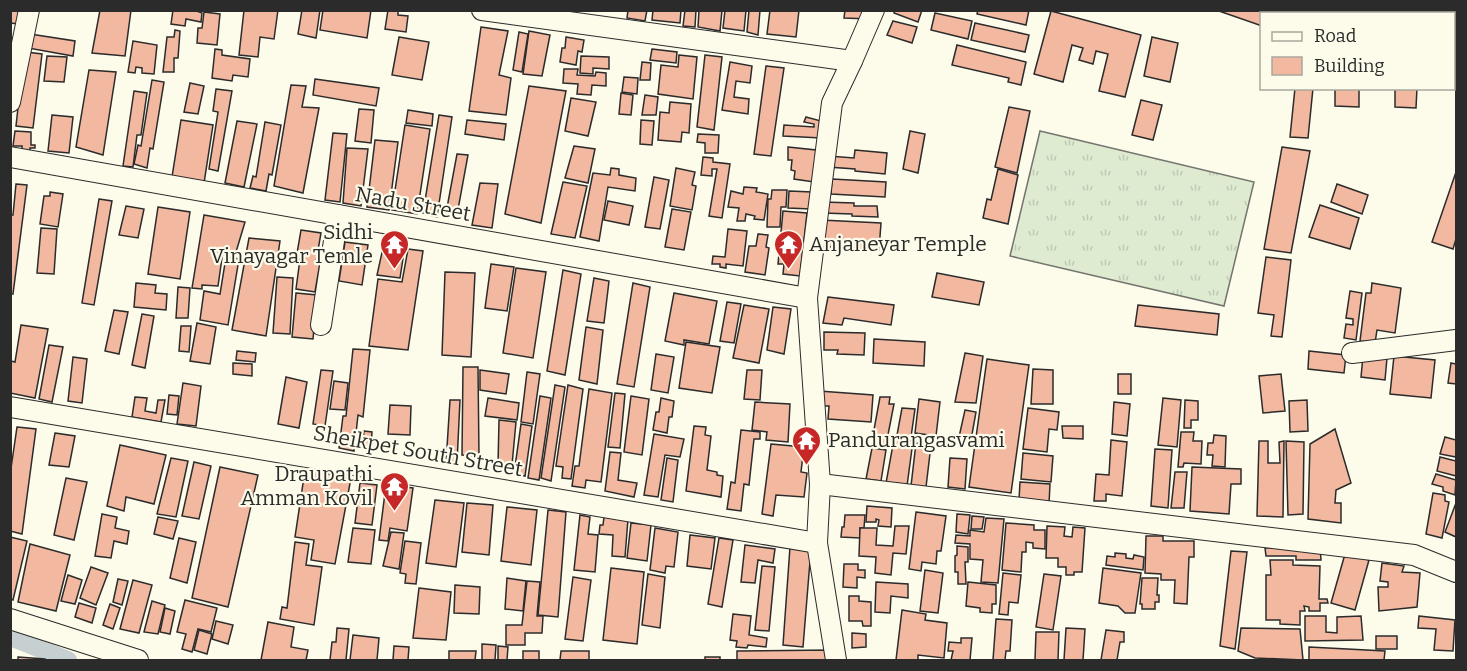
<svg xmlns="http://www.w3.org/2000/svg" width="1467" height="671" font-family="Bitter,serif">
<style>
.grass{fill:url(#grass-tufts);stroke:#74746e;stroke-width:1.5}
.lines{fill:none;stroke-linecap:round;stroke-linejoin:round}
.canal{stroke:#c7d0d0;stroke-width:18}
.building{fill:#f2b8a0;stroke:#2b2b2b;stroke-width:1.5}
.minor-casing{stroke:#2b2b2b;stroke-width:22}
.minor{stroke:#fdfbea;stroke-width:20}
.labels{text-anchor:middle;stroke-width:4.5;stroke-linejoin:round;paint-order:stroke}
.street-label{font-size:21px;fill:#2b2b2b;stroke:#fdfbea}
.poi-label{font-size:21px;fill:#2b2b2b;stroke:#fdfbea;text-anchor:end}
</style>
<defs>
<pattern id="grass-tufts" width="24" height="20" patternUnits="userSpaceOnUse" patternTransform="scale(1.5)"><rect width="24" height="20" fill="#deebd1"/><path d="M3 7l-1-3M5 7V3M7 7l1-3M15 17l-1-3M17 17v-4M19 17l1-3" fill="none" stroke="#bfcab4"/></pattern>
</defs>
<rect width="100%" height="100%" fill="#fdfbea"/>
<path class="grass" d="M1040,131L1254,182L1224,306L1010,256Z"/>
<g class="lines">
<path class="canal" d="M10,637L68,660"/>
</g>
<g class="building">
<path d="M10,10H20L19,24L10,23Z"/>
<path d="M100,10H131L125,56L92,53Z"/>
<path d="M173,10H194L202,13L201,22L186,19L185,26L171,24Z"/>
<path d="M244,10H278L274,39L260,37L258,57L239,55Z"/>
<path d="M302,10H320L316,38L298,34Z"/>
<path d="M323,10H371L367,38L320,30Z"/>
<path d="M388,10H398V15L408,16L406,32L385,29Z"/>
<path d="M628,10H647L645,21L627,18Z"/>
<path d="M653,10H681L680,23L652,20Z"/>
<path d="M685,10H696L695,27L683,26Z"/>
<path d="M699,10H722L720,31L698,27Z"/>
<path d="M725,10H746L744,31L723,28Z"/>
<path d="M749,10H760L758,35L747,32Z"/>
<path d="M770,10H799L796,37L767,34Z"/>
<path d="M845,10H871L869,19L844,18Z"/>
<path d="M894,10H922L918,22L894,13Z"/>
<path d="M978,10H1029L1026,25L977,14Z"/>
<path d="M1269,10L1278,14H1262V26L1219,11Z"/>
<path d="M1051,11L1141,35L1125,97L1099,91L1108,54L1096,51L1093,64L1079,60L1083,48L1072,45L1063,82L1034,74Z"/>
<path d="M204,12L220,14L217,45L197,43L198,28H202Z"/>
<path d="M935,13L972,21L968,39L931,30Z"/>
<path d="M893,21L917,27L912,43L887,35Z"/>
<path d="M975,23L1029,35L1025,52L971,40Z"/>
<path d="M481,27L508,31L499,75L511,78L506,115L469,111Z"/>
<path d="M175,30L180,31L178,58H174V72H163L167,37H174Z"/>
<path d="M529,31L550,35L542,76L523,74Z"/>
<path d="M519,32L528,34L522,72L513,70Z"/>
<path d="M30,34L75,41L73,56L28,48Z"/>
<path d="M399,37L429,42L422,80L392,75Z"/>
<path d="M566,37L584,40L582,52L578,51L576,65L560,62L562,48H565Z"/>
<path d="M1152,37L1178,43L1170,82L1144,76Z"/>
<path d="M133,41L157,45L154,74L142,73V68L136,67L135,73L128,72Z"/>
<path d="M957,45L1026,62L1021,85L1008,82L1009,78L952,65Z"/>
<path d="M215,49L222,50V55L250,59L248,77L233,75L232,81L212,78Z"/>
<path d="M652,49L677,52L676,63L650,60Z"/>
<path d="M26,52L42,54L33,128L16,126L21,80Z"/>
<path d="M679,55L697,57L693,99L658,94L661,65L678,67Z"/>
<path d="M705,55L722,57L714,130L697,127Z"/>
<path d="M47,56L67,57L64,82L44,81Z"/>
<path d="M581,56L609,57V69L593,68V74L580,73Z"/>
<path d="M642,62L651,63L650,80H640Z"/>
<path d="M730,62L752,66L750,83L736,81L734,97L749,99L748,114L722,110Z"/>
<path d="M766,66L784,68L771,156L754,154Z"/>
<path d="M564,69H578L577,75L595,76L596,72L606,73V86L592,85L591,95L577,94L578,84L563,83Z"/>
<path d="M89,70L116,72L103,155L76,147Z"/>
<path d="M624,77L638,78L637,94L622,92Z"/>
<path d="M315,79L379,88L376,106L313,95Z"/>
<path d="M152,80L164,82L153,149L150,148L147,168L134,164L138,145L141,146Z"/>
<path d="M190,83L204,86L198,114L184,112Z"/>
<path d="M291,85L306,86L302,107L319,108L303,193L274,186Z"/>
<path d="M529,86L566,91L541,223L505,214Z"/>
<path d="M1295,88H1313L1308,138L1290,137Z"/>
<path d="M1335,88H1359V107L1335,106Z"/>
<path d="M1395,88H1417L1416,108L1395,107Z"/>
<path d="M216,89L232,91L218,171L209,169L218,112L213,111Z"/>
<path d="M134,91L147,93L141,135H137L133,167L123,166Z"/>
<path d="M621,93L633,95L631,115L619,114Z"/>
<path d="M645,95L658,97L656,115H642Z"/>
<path d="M571,98L596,102L588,136L565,131Z"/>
<path d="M1141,100L1162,105L1153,140L1132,135Z"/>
<path d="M670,102L691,104L689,133L682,132L681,142L658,140L660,112L669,113Z"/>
<path d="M1009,107L1030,111L1017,173L995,167Z"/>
<path d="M359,109L374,110L371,143L355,141Z"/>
<path d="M408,110L433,114L432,126L406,123Z"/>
<path d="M52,115L73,117L69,153L48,151Z"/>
<path d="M439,115L452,117L437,217L423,213Z"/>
<path d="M806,117L821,121V138L783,136L784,125L814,127V124L804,122Z"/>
<path d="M181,120L213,125L204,183L172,177Z"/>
<path d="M467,120L506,124L504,140L465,134Z"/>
<path d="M641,120L654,121L652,145L640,144Z"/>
<path d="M237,121L257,124L244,187L225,183Z"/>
<path d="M265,122L281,125L272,175L269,174L266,191L250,188L253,176L256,177Z"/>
<path d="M405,125L430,129L417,214L392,210Z"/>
<path d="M15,131L31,132V145H35V148H30V151L22,150V146H13Z"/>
<path d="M910,131L925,134L918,173L903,169Z"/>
<path d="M333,133L347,134L340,202L325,200Z"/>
<path d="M698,134L719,135L718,153H705V143L697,142Z"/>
<path d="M375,140L398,142L389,210L367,207Z"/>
<path d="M574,146L595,149L588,183L565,178Z"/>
<path d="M788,147L816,150L814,182L794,179L795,171L791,170L792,160H788Z"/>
<path d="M1282,147L1310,151L1291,253L1264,249Z"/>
<path d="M347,148L368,149L361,206L343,203Z"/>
<path d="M855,150L887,153L885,174L855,171V169L828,167L829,156L854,158Z"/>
<path d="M457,154L468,155L457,215L446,213Z"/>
<path d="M703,157L713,158V162L730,164L722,218L709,216L717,169H712V176L701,175Z"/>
<path d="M611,168L619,169V175L636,178L635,191L608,187L599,241L580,237L593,173L610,175Z"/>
<path d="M676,168L695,172L692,185L696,186L692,210L670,206Z"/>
<path d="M998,169L1018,175L1008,224L983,218L987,199L991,200Z"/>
<path d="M1456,172V239L1453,249L1432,242Z"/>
<path d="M654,177L669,180L660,229L645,227Z"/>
<path d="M832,179L886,182L885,197L831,194Z"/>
<path d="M563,182L587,186L575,238L551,234Z"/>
<path d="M480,183L498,184L492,228L472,225Z"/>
<path d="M16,184L27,185L13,294H10V215H13Z"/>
<path d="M1337,184L1368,195L1362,214L1331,202Z"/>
<path d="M744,187L757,188L756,192L768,194L764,220L754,219L755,216L746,214L745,221H737L739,208L728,207L731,191L743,194Z"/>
<path d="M772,190H787L786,207H781L780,227H767L768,199H771Z"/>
<path d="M789,191L812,192L811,209L788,208Z"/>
<path d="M50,192L63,194L58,227L40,224L44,196H50Z"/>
<path d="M99,199L112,201L94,305L82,303Z"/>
<path d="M608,201L633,206L629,225L604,220Z"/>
<path d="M823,202L854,203V206H877L878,217L852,216V214L823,213Z"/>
<path d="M1320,205L1359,218L1350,249L1309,237Z"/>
<path d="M126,206L144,209L138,238L119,235Z"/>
<path d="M158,207L190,212L180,279L148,274Z"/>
<path d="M672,209L691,212L684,250L665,247Z"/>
<path d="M783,211L807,213L800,276L783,274L784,264H778Z"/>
<path d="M204,215L245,222L236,252L223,251L218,286L202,285V289L192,288Z"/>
<path d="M821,220L881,223L879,250L818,246Z"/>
<path d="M41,228L57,229L54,274L37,273Z"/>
<path d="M728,229L747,231L743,266L726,264V268L720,267V264H712L713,256L725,257Z"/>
<path d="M301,230L321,233L316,262L320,263L315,292L296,289L300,259H296Z"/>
<path d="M758,234L768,235L766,247L769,248L765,275L745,272L749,246H756Z"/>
<path d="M249,238L280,241L266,336L232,330Z"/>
<path d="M345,242L368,245L362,285L339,281Z"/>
<path d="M383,248L404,252L400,278L377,275Z"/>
<path d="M408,249L423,251L408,350L369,346L378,279L402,282Z"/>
<path d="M226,257L239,259L228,325L200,320L204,291L220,294Z"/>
<path d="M1266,257L1291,260L1282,337L1271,336L1274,315L1258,313Z"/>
<path d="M491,264L514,267L507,311L485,308Z"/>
<path d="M516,268L546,272L533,358L503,353Z"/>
<path d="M563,270L581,274L565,375L547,371Z"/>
<path d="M445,272L475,273L471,357L442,355Z"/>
<path d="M937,273L984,282L979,305L932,297Z"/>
<path d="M277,277L293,278L290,334L273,333Z"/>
<path d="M594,278L609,281L604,323L587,321Z"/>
<path d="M136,283L156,285L155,293L167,294L166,310L134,307Z"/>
<path d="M633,283L650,287L634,387L617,384Z"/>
<path d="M1372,283L1401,288L1395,333L1377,330L1375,343L1360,341L1366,293H1371Z"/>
<path d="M178,287L190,288L188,318H176Z"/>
<path d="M1350,291L1362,293L1356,340L1344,338L1346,324L1353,325V319L1346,318Z"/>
<path d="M296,293L317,295L313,339L292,337Z"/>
<path d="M674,293L717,301L709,344L684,340V345L665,341Z"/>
<path d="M828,297L894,305L891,325L844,318L842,325L823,323Z"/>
<path d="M727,302L741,304L734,343L720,341Z"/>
<path d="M744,305L769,309L759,363L733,358Z"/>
<path d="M1138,305L1219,314L1217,335L1135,326Z"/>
<path d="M773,307L791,309L784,354L767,350Z"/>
<path d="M114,310L128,312L119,354L105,351Z"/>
<path d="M142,314L154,316L145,368L132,365Z"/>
<path d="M197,323L216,327L210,364L190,361Z"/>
<path d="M21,325L48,329L35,398L10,393L11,361L15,362Z"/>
<path d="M181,326H191L189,352L179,351Z"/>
<path d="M586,327L603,330L597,384L579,380Z"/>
<path d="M824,332L865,333L864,355L837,354L838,350H824Z"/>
<path d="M874,339L925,342L924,366L873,363Z"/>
<path d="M686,342L720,347L712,393L679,388Z"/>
<path d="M49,345L63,347L52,402L39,399Z"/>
<path d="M353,349L370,350L363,417L358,415L354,451L339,448L343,416H346Z"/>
<path d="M237,351L256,353L255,362L236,360Z"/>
<path d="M1309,351L1346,355L1344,373L1308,369Z"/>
<path d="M965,353L983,356L976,403L955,402Z"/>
<path d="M656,354L674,357L668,393L651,390Z"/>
<path d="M1363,356L1387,358L1385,380L1361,377Z"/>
<path d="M1394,356L1435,360L1431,398L1390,394Z"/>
<path d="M73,357L87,359L82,403L68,401Z"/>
<path d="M987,359L1029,365L1011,493L969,487Z"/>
<path d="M233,363L252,364V376L233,374Z"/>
<path d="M1451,363L1456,364V384L1448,383Z"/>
<path d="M463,367H478L479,456L462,455Z"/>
<path d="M1033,369L1053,370V404H1031Z"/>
<path d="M321,370L333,371L325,426L313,424Z"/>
<path d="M480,370L509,374L506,394L480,390Z"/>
<path d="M747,370H762L760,400L744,399Z"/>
<path d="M527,372L540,374L533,424L521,422Z"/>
<rect x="1118" y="374" width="13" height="20"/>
<path d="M1281,374L1285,411L1263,413L1259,376Z"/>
<path d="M286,377L307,382L299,428L278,424Z"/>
<path d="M334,381L348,383L345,410L330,409Z"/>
<path d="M183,383L201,386L196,426L177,424Z"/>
<path d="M555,385L565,387L551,481L541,478Z"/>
<path d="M568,385L583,389L571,479L562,478L563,467L556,466Z"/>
<path d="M589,389L612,393L601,482L586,480L585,488L572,486L575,466H579Z"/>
<path d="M819,391L873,395L871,422L828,419L829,406H818Z"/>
<path d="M615,393L625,394L620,448L608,447Z"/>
<path d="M169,395L179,396L177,415L167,414Z"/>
<path d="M540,396L551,398L539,480L528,478Z"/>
<path d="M631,396L649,399L642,455L624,452Z"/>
<path d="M135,397L147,398L145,411L156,413L158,400H165L161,422L132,417Z"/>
<path d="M880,397H890L889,404H894L886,445L879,444L880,436L873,435Z"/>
<path d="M488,398L519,403L517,420L485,416Z"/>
<path d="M661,398L674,401L672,417H669L667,433L653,430L656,412H659Z"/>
<path d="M1163,398L1181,400L1177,447L1158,445Z"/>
<path d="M919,399L940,402L936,436L915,433Z"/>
<path d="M450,400H460L457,463H446Z"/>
<path d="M1185,400L1198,401V420H1191V428H1184Z"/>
<path d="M1307,400L1308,431L1290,432L1289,401Z"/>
<path d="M755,402L790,404L788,442L766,440L767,432L752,430Z"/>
<path d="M1114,402L1130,404L1127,436L1112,434Z"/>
<path d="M390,405L411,406L410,435L388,434Z"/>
<path d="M902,408L915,409L911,437L897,435Z"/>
<path d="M1028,408L1059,412L1057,430L1049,429L1047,452L1023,449Z"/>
<path d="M965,410L976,412L971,440L959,437Z"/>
<path d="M499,420L516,422L512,465H498Z"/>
<path d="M521,424L532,426L525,476L514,474Z"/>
<path d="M694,426L706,427L705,435L711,436L707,470L717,472V475L723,476L721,497L686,491Z"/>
<path d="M1062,426H1083V439L1063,438Z"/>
<path d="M17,427L36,429L22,534L10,531V475Z"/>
<path d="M1335,429L1351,483L1336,490L1335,503H1341V523L1308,519L1310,444Z"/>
<path d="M741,430L760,432V439H754L749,485L744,484L741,511L727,509L731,482L735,483Z"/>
<path d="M364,431L372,432L371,447L362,446Z"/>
<path d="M1181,432H1194L1193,441H1202L1201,464L1184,463L1183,467H1178Z"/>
<path d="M55,433L75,436L69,467L49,465Z"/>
<path d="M654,434L684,439L680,457L665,455L658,497L644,495Z"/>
<path d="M1214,435L1226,436L1225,467L1212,466L1213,455H1207L1208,443H1213Z"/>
<path d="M1445,437L1456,440V457L1440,454Z"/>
<path d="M894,439L913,441L907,486L886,483Z"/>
<path d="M1111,440L1127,442L1122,496L1106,494V501H1094L1096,474L1109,475Z"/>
<path d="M1259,441H1268V463H1280L1279,442L1284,441L1283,517L1257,516Z"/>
<path d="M1286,441L1304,442L1303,514L1288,515Z"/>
<path d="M916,443L931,445L926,487L911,486Z"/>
<path d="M771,444L804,447L801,472L807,473L804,497L776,495L773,516L762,514Z"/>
<path d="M120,445L166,455L154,504L126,497L124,511L107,506Z"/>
<path d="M872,448L886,450L881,481L866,479Z"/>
<path d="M1155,449L1172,450L1168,508L1151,506Z"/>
<path d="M610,452L621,453L618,480L637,483L634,497L605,491Z"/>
<path d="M1023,453L1053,456L1051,482L1021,479Z"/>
<path d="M1440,457L1456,461V476L1437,471Z"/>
<path d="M171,458L188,461L176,517L157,514Z"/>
<path d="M667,458L678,460L673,502L661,500Z"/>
<path d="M950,458L967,459L965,489L948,487Z"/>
<path d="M194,462L211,466L199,519L182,516Z"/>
<path d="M220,467L258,475L228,607L192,598Z"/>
<path d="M1192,467L1241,469V484H1231L1229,514L1190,511Z"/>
<path d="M305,470L351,478L335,564L311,560L314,540L295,537Z"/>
<path d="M1175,472H1187L1184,508H1171Z"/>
<path d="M1436,474L1456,480L1455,495L1443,491V487L1432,484Z"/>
<path d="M66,478L87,482L74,540L54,535Z"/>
<path d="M1020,482L1050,484L1049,504L1019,500Z"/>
<path d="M360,483L377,485L372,525L355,523Z"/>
<path d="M386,485L413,488L407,531L390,528L388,541L379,540Z"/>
<path d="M1433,493L1445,495V501L1449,502L1442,538L1426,534Z"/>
<path d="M435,500L464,503L456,567L426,563Z"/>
<path d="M467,503L493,505L489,555L462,552Z"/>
<path d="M1456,503V537L1445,532Z"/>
<path d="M867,506L892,508L891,527L878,526L879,520L876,519V522H866Z"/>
<path d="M507,507L537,510L531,565L501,561Z"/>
<path d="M548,510L566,512L558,617L538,615Z"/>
<path d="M916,512L946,516L941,551H937L936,564L922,562L921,571L909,569Z"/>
<path d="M102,514L117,517L115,528L129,531L127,544L114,541L111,558L95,556Z"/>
<path d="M957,514L970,515L968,534L956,532Z"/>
<path d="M580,515L590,517L588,534L598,535L595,572L574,570Z"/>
<path d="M845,515H865L864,528H860V538L841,537L842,527H844Z"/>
<path d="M972,516L984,517L982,529H971Z"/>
<path d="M158,517L178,521L173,539L154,534Z"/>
<path d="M604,517L628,519L625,557L612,556L613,535L599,534L600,525H603Z"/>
<path d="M986,518L1004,519L998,583L981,582L983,560L970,559V544L955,543L956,535L970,536V530L984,532Z"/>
<path d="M631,523L651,525L647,561L627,558Z"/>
<path d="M1006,523L1034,525V530H1045V549L1033,548V543L1026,542V552H1022L1021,572L1002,570Z"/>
<path d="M895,526H909L906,554L893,553L891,575L875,573L876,557L859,556L860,528H877L876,545L893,546Z"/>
<path d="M1047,526L1065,527L1064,536L1072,537L1073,527L1085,528L1082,572H1074V575H1066V567H1058V558H1046Z"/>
<path d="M353,528L375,530L371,564L348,562Z"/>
<path d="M655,528L678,532L674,567L666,566L665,573L650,570Z"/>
<path d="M391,532L404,533L399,569L383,566Z"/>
<path d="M690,535L715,538L711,569L687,566Z"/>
<path d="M1146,536H1163V541H1194V557H1189L1187,604L1174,603L1175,580H1161V574L1145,573Z"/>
<path d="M10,537L27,541L13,600L10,599Z"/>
<path d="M179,538L196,542L187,583L170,578Z"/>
<path d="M719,538L733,540L722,607L708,604Z"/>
<path d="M405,541L421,543L416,584L405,583L406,574L400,573Z"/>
<path d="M295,542L309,544L306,565L322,567L314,625L280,619L282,607L287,608Z"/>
<path d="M30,544L70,555L56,611L18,602Z"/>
<path d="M745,545L775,549L773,563L758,560L755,583L741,582Z"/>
<path d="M957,546L968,547V562H965L966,584H958V572H955V556L957,555Z"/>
<path d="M790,547L811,549L803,647L783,645Z"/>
<path d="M1320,547L1321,560H1296V556H1266L1265,548Z"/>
<path d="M1231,551L1247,552L1235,649L1220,646Z"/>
<path d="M1115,553L1126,554V558L1133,559L1134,555L1144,557L1143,570L1106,565L1107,556L1115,557Z"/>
<path d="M1345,554L1369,560L1355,610L1331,603Z"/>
<path d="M1270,560H1293V565L1320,566L1319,599H1327L1328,603H1320V611H1309V607L1304,606L1305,611H1300V625L1280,624V620H1266V575H1271Z"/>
<path d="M1382,563L1404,566L1402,572L1420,573L1417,607L1379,611L1378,587H1388V582L1380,581Z"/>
<path d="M844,564H858V570H865V578L857,577V588L843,587Z"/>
<path d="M762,566L775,567L769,631L755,630Z"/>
<path d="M91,567L108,573L96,605L80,598Z"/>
<path d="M611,568L644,572L637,644L603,640Z"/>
<path d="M1103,568L1141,573L1135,613H1125L1118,606L1099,603Z"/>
<path d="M925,570L943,573L938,613L920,611Z"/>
<path d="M1003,573L1021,575L1018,603L1009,602L1008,615L999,614Z"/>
<path d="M648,574L665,577L660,628L642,625Z"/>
<path d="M1044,574L1061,576L1053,630L1036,627Z"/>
<path d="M68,575L82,580L75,604L61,601Z"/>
<path d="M573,577L591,580L583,641L565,639Z"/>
<path d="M507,578L526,581L523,611L505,609Z"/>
<path d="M1142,578H1158L1157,595H1159V602H1155V609H1142V604H1140Z"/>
<path d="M118,579L128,581L122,605L113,602Z"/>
<path d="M133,580L152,585L139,633L120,629Z"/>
<path d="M527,581L540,582L537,616H543L542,633H525V645H506V625H522Z"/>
<path d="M876,582L908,584V598L891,596L890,613L875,612Z"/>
<path d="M968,582L996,585V604H992V613L980,612V608L966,606Z"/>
<path d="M455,585L480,587L479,614L454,613Z"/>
<path d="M419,588L451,592L446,640L413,638Z"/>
<path d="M849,596H859V601L871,602V626H863L862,621H849Z"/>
<path d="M185,600L217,608L211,632L198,629L192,652L182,649L186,634L177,632Z"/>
<path d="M152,601L165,605L158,634L144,632Z"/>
<path d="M79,603L96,608L92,623L75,617Z"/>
<path d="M110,604L120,608L113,629L103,625Z"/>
<path d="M165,608L175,611L170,634L160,632Z"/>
<path d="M902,610L926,614L925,620L947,623L944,658L918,655V660H896Z"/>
<path d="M733,614L751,616L749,635L767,638L766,647L748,645L747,648L736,647L737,641L730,640Z"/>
<path d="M1305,616H1326V632L1337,633V617L1361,616L1363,640L1305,641Z"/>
<path d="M1419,616L1455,620L1453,651L1434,650L1436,629L1418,628Z"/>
<path d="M996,619L1012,620L1010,651H1006L1005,660H993Z"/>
<path d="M216,621L233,625L228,644L212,639Z"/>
<path d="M268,622L294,627L291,647L308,650L306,660H261Z"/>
<path d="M337,628L349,629L346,660H330L332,642H336Z"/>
<path d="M1066,628L1085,629L1083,660H1064Z"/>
<path d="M1241,628L1300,629L1303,660L1255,658L1238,651Z"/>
<path d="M199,630L212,634L207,654L194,650Z"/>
<path d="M1106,630L1124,632V642H1120L1117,660H1101Z"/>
<path d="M1036,632H1059L1058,660H1035Z"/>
<path d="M852,633L866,634V647L852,648Z"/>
<path d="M353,635L379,638L377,660H350Z"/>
<rect x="1376" y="636" width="21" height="13"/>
<path d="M961,638H972L970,660H951L953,651H948L949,642L961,643Z"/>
<path d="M482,644L496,645L495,660H482Z"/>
<path d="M394,646L409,647L408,660H393Z"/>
<path d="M498,646L508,647L507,660H498Z"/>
<path d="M1309,647L1385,651L1384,660H1309Z"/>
<path d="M832,650V660H737V651Z"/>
<path d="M449,651H476L475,660H449Z"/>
<rect x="523" y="651" width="16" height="9"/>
<path d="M561,651H589V660H560Z"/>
<path d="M18,657L45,659V660H18Z"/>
<rect x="705" y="657" width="15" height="3"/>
</g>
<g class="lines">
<defs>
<g id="minor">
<path d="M482,10L852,61"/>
<path d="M1322,10L1336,14"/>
<path d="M1454,43H1456"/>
<path d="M10,102L29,10"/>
<path d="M10,157L807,298"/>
<path d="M321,325L338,215"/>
<path d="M1352,353L1456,340"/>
<path d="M10,407L817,543"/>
<path d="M820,484L1414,555L1456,572"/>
<path d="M10,619L138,660"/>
<path d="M836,660L817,543L820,484L807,298L832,103L852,61L874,10"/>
</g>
</defs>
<use href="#minor" class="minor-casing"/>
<use href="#minor" class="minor"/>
</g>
<defs>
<symbol id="temple-pin" viewBox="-11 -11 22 30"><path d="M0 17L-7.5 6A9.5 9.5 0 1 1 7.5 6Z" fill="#c62828" stroke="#fdfbea"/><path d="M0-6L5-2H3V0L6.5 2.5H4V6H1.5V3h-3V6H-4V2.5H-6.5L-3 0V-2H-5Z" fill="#fff"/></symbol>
</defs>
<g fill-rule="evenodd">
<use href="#temple-pin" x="378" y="228" width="33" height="45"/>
<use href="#temple-pin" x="772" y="228" width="33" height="45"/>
<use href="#temple-pin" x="790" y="424" width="33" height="45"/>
<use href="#temple-pin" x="378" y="470" width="33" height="45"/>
</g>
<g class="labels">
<g class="street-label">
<text transform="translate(413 204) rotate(10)" y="7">Nadu Street</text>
<text transform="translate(418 451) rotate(10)" y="7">Sheikpet South Street</text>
</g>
<g class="poi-label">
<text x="373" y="239">Sidhi<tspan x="373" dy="24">Vinayagar Temle</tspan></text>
<text x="809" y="251" text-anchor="start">Anjaneyar Temple</text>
<text x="828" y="447" text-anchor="start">Pandurangasvami</text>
<text x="373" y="481">Draupathi<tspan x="373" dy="24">Amman Kovil</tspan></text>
</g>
</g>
<rect width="1467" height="671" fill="none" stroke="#2b2b2b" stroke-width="24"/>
<rect x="1260" y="12" width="195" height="78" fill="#fdfbea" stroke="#a9a89e" stroke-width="1.5"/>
<rect x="1272" y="32" width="30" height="9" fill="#fdfbea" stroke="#a9a89e" stroke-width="1.5"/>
<text x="1314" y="42" font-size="18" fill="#2b2b2b">Road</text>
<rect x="1272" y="57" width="30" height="18" fill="#f2b8a0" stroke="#a9a89e" stroke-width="1.5"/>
<text x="1314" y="72" font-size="18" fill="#2b2b2b">Building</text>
</svg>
